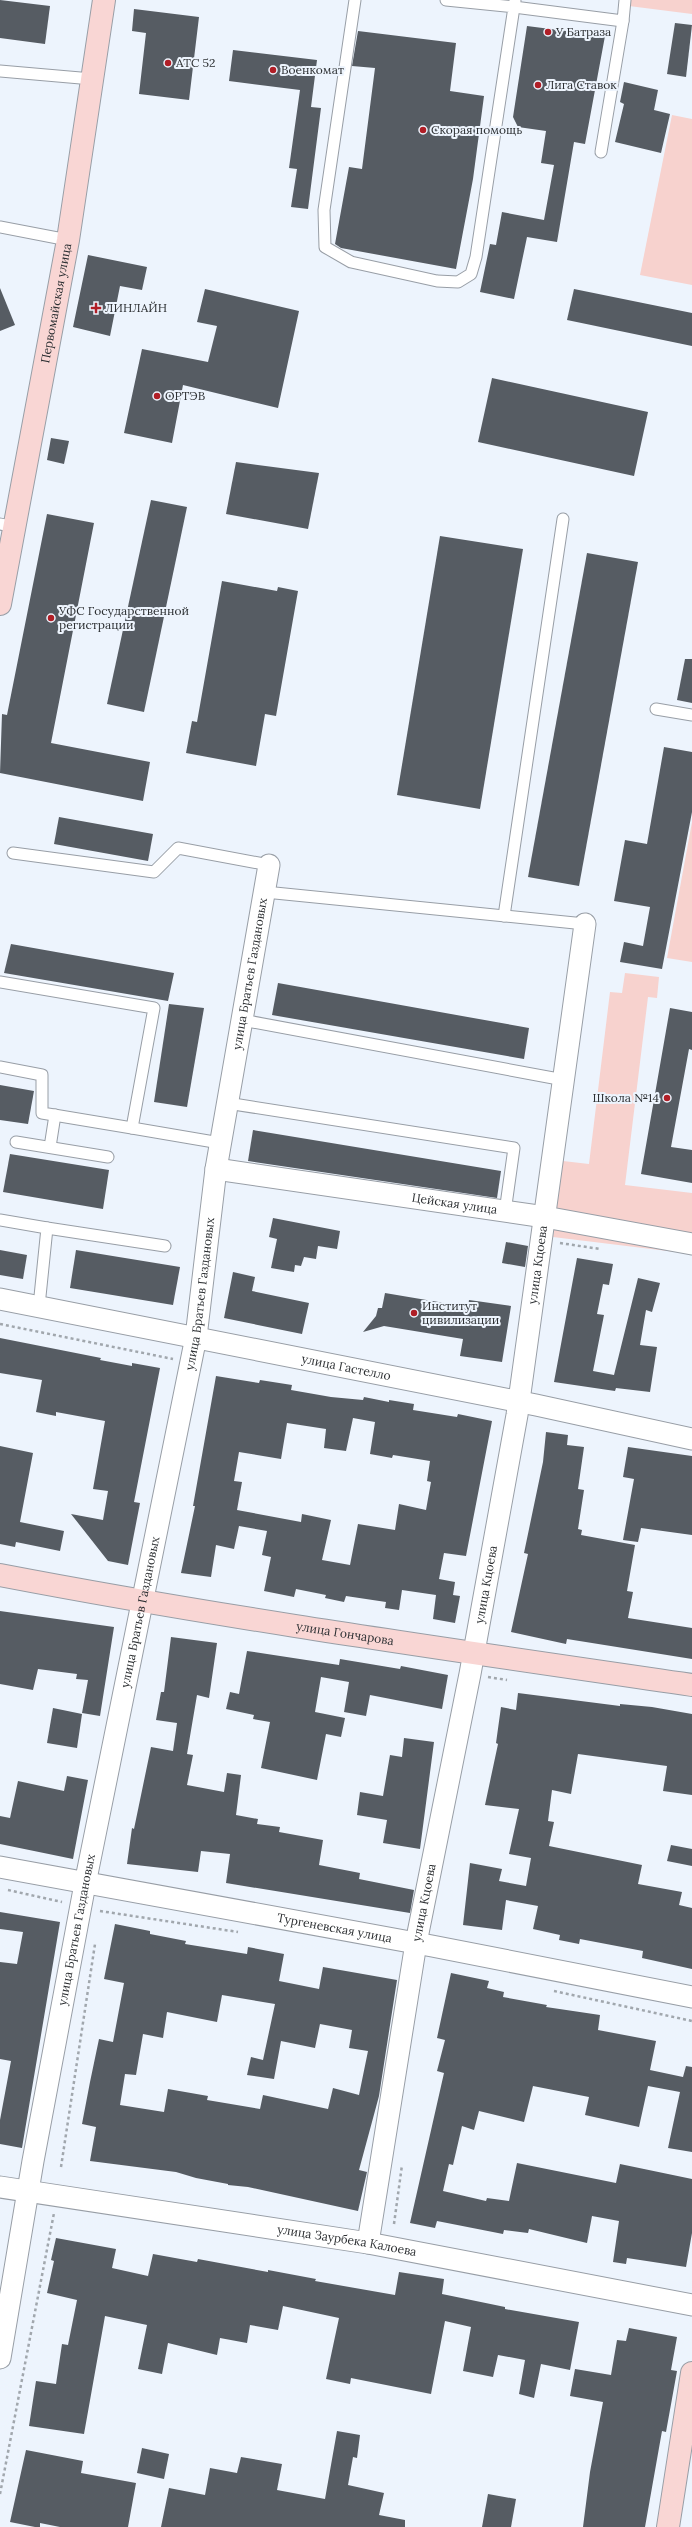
<svg xmlns="http://www.w3.org/2000/svg" width="692" height="2527" font-family="Lora,serif">
<style>
.green{fill:#f7d2ce}
.building{fill:#565c63;fill-rule:evenodd}
.lines{fill:none;stroke-linecap:round;stroke-linejoin:round}
.lane-casing{stroke:#989ea6;stroke-width:13}
.street-casing{stroke:#989ea6;stroke-width:23}
.secondary-casing{stroke:#989ea6;stroke-width:24}
.path{stroke:#a1a7ad;stroke-width:2.5;stroke-dasharray:3 3;stroke-linecap:butt}
.lane{stroke:#fff;stroke-width:11}
.street{stroke:#fff;stroke-width:21}
.secondary{stroke:#f9d6d4;stroke-width:22}
.poi-dot{fill:#b01e26;stroke:#edf4fd;stroke-width:1.5}
.labels{text-anchor:middle;stroke-width:4;stroke-linejoin:round;paint-order:stroke}
.poi-label{font-size:12px;fill:#2d3033;stroke:#edf4fd;text-anchor:start}
.street-label{font-size:12px;fill:#2d3033;stroke:#edf4fd}
</style>
<rect width="100%" height="100%" fill="#edf4fd"/>
<g class="green">
<path d="M630,0H692V14L629,6Z"/>
<path d="M672,115L692,119V285L640,275Z"/>
<path d="M692,822V962L667,958Z"/>
<path d="M625,973L659,977L657,998L648,997L625,1185L692,1193V1254L553,1237L563,1161L589,1164L610,992L622,993Z"/>
</g>
<g class="building">
<path d="M0,0L50,6L45,44L0,38Z"/>
<path d="M134,9L199,17L189,100L139,94L146,33L132,31Z"/>
<path d="M675,23L692,25L686,77L667,74Z"/>
<path d="M527,26L605,36L585,144L574,142L557,242L527,237L514,299L480,292L490,244L496,245L502,212L544,220L554,165L541,163L546,131L518,127L513,117Z"/>
<path d="M358,31L456,43L450,91L484,96L473,179L456,269L341,248L335,244L349,167L362,169L375,68L352,66Z"/>
<path d="M233,50L317,60L311,107L321,108L308,209L291,207L297,169L289,168L300,90L229,81Z"/>
<path d="M624,82L658,90L654,110L670,114L661,153L615,142L624,104L620,102Z"/>
<path d="M88,255L147,267L142,290L120,286L110,336L73,327Z"/>
<path d="M0,288L15,325L0,331Z"/>
<path d="M205,289L299,311L278,408L183,385L172,443L124,433L142,349L208,362L217,326L197,322Z"/>
<path d="M574,289L692,313V346L567,320Z"/>
<path d="M492,378L648,412L634,476L478,442Z"/>
<path d="M51,438L69,441L64,464L47,460Z"/>
<path d="M236,462L319,473L308,529L226,514Z"/>
<path d="M151,500L187,507L144,712L107,704Z"/>
<path d="M47,514L94,523L51,743L150,762L143,801L0,773L2,714L7,715Z"/>
<path d="M440,536L523,549L480,809L397,795Z"/>
<path d="M587,553L638,562L579,886L528,877Z"/>
<path d="M222,581L277,591L278,587L298,591L276,716L265,714L256,766L186,753L192,721L197,722Z"/>
<path d="M685,659H692V703L677,700Z"/>
<path d="M664,747L692,752V812L662,969L620,962L624,942L643,946L650,907L614,901L625,840L647,844Z"/>
<path d="M59,817L153,834L148,861L54,844Z"/>
<path d="M11,944L174,973L168,1001L4,973Z"/>
<path d="M278,983L529,1028L524,1059L272,1015Z"/>
<path d="M169,1004L204,1008L187,1107L154,1102Z"/>
<path d="M670,1008L692,1012V1050L689,1049L671,1147L692,1150V1183L641,1174Z"/>
<path d="M0,1085L34,1091L28,1124L0,1120Z"/>
<path d="M253,1130L501,1171L497,1198L248,1161Z"/>
<path d="M10,1154L109,1170L103,1209L3,1192Z"/>
<path d="M273,1218L340,1231L337,1249L318,1246L316,1259L304,1257L301,1266L295,1265L294,1272L271,1268L277,1239L269,1237Z"/>
<path d="M506,1242L528,1246L525,1267L502,1263Z"/>
<path d="M0,1250L27,1255L23,1279L0,1275Z"/>
<path d="M76,1250L180,1267L173,1305L70,1288Z"/>
<path d="M577,1258L613,1264L609,1285L603,1284L597,1314L604,1315L593,1371L614,1375L638,1278L660,1283L652,1312L646,1310L640,1345L657,1347L650,1392L616,1388L615,1391L554,1382Z"/>
<path d="M233,1272L255,1277L252,1291L309,1303L302,1334L224,1318Z"/>
<path d="M385,1293L468,1307L469,1300L511,1306L502,1362L460,1356L463,1339L384,1326L363,1332L376,1316L378,1308H382Z"/>
<path d="M0,1338L101,1358L100,1360L132,1366V1363L160,1368L134,1502L140,1503L128,1565L108,1561L71,1514L103,1520L108,1491L93,1489L105,1421L56,1412V1416L36,1412L42,1380L0,1373Z"/>
<path d="M216,1376L259,1383L260,1380L292,1385L291,1390L331,1397L363,1400L364,1397L389,1402V1400L414,1404L413,1410L457,1417L458,1414L492,1421L466,1556L444,1553L439,1579L455,1582L453,1595L460,1596L455,1623L433,1619L436,1595L402,1590L399,1610L385,1608L386,1602L346,1596L344,1602L325,1598L326,1595L296,1589L294,1597L264,1591L271,1557L262,1555L267,1531L239,1526L234,1549L216,1545L211,1577L181,1573L195,1506H193ZM353,1418L375,1422L370,1454L392,1458L393,1455L430,1461L427,1481L431,1482L426,1510L399,1504L395,1530L358,1524L350,1565L322,1560L331,1520L302,1514L301,1522L237,1510L242,1482L234,1481L239,1452L281,1459L287,1423L326,1429L324,1448L346,1451Z"/>
<path d="M546,1432L568,1435L567,1445L584,1447L578,1489L584,1490L578,1529L582,1530L581,1535L635,1545L627,1591L633,1592L628,1618L692,1628V1659L567,1639L566,1644L511,1632L528,1554L524,1553L543,1462Z"/>
<path d="M0,1446L33,1453L20,1522L64,1531L60,1551L16,1542L15,1547L0,1544Z"/>
<path d="M628,1447L692,1456V1535L641,1528L638,1542L623,1540L634,1479L623,1477Z"/>
<path d="M0,1611L114,1627L100,1716L82,1713L88,1680L76,1679L77,1674L38,1669L33,1690L0,1684Z"/>
<path d="M171,1637L217,1643L209,1698L197,1695L187,1754L193,1755L187,1785L224,1792L227,1773L241,1775L236,1815L258,1819L257,1824L280,1827L279,1832L323,1840L319,1865L360,1873L359,1879L414,1890L410,1913L226,1883L230,1854L201,1851L198,1872L127,1864L132,1828L134,1829L151,1747L173,1751L177,1723L156,1720L161,1692H164Z"/>
<path d="M247,1651L339,1665L340,1659L400,1669L401,1666L448,1675L442,1709L370,1695L366,1716L344,1712L349,1682L321,1677L315,1712L345,1718L341,1737L326,1734L317,1780L261,1768L270,1722L253,1719L254,1715L226,1709L230,1692L239,1694Z"/>
<path d="M518,1693L620,1706V1704L652,1707L692,1714V1795L663,1791L667,1766L578,1754L571,1794L552,1790L548,1821L554,1822L549,1846L642,1865L638,1884L682,1892L679,1905L692,1908V1969L642,1958L643,1951L580,1939L579,1944L559,1940L560,1935L533,1929L538,1906L506,1900L502,1930L463,1925L470,1863L502,1869L499,1881L526,1886L531,1858L509,1854L519,1809L485,1805L498,1744L496,1743L501,1707L516,1710Z"/>
<path d="M53,1708L82,1714L77,1748L47,1743Z"/>
<path d="M404,1738L434,1742L420,1849L383,1843L387,1820L357,1815L360,1792L383,1796L390,1755L402,1757Z"/>
<path d="M67,1776L88,1780L73,1859L0,1844V1816L10,1818L18,1781L64,1791Z"/>
<path d="M671,1845L692,1849V1866L667,1861Z"/>
<path d="M0,1912L60,1922L22,2148L0,2144V2120L11,2061L0,2059V1962L17,1964L23,1932L0,1929Z"/>
<path d="M115,1924L150,1931V1934L186,1941L185,1944L247,1954L248,1947L284,1954L279,1981L319,1989L323,1967L397,1980L379,2096L359,2170L367,2172L358,2211L248,2187L228,2185V2184L196,2178L176,2172L90,2161L96,2127L82,2124L90,2082L99,2039L113,2042L124,1983L104,1979ZM222,1995L275,2004L263,2060L251,2057L247,2075L274,2079L281,2041L315,2048L320,2024L352,2030L349,2048L368,2051L359,2095L333,2088L328,2109L263,2095L260,2109L207,2100L208,2096L168,2089L164,2112L120,2105L125,2074L136,2075L143,2034L163,2038L167,2012L217,2022Z"/>
<path d="M451,1973L489,1981L487,1988L504,1992L503,1997L547,2005L546,2007L600,2015L598,2030L656,2041L650,2070L683,2077L686,2066L692,2067V2152L668,2148L680,2092L648,2086L639,2127L585,2115L589,2097L533,2086L524,2122L479,2111L474,2130L462,2126L453,2165L449,2164L443,2191L486,2201L487,2198L509,2201L517,2163L616,2183L620,2164L692,2179V2233L686,2267L627,2258L626,2264L613,2262L619,2221L592,2216L587,2243L529,2229L528,2233L504,2230L503,2234L437,2221L435,2228L410,2223L444,2073L437,2071L445,2040L437,2038Z"/>
<path d="M56,2238L116,2249L112,2268L148,2276L153,2254L197,2262L198,2259L268,2272V2270L316,2279L315,2281L395,2295L399,2272L444,2279L442,2294L505,2307V2309L579,2322L570,2370L541,2364L534,2398L519,2394L525,2360L498,2355L493,2377L463,2371L471,2327L445,2321L431,2394L351,2378L350,2384L326,2379L339,2318L283,2306L278,2330L250,2325L247,2343L220,2338L217,2355L168,2343L162,2374L138,2369L147,2325L105,2316L84,2434L29,2426L36,2381L56,2384L62,2344L68,2345L77,2300L47,2293L54,2261L51,2260Z"/>
<path d="M629,2328L677,2337L671,2370L677,2371L666,2432L662,2431L645,2527H583L590,2472L603,2402L570,2396L575,2369L611,2375L617,2340L626,2341Z"/>
<path d="M337,2431L360,2435L357,2458L353,2457L348,2485L384,2493L379,2515L405,2520V2527H161L169,2488L205,2495L210,2468L237,2473L241,2457L282,2464L277,2490L325,2499Z"/>
<path d="M142,2448L169,2454L164,2479L137,2473Z"/>
<path d="M26,2450L83,2461L81,2473L136,2483L128,2527H60L40,2523V2527H35L10,2522Z"/>
<path d="M488,2494L516,2499L511,2527H482Z"/>
</g>
<g class="lines">
<defs>
<g id="lane">
<path d="M355,0L324,210L325,247L351,262L437,281L458,282L471,274L476,257L514,7L446,0"/>
<path d="M515,1L514,7L623,21L625,0"/>
<path d="M0,71L92,79"/>
<path d="M601,152L623,21"/>
<path d="M0,227L68,240"/>
<path d="M0,524L15,527"/>
<path d="M656,709L692,715"/>
<path d="M13,853L154,872L178,848L269,865"/>
<path d="M265,892L585,924"/>
<path d="M504,916L563,519"/>
<path d="M0,982L154,1008L132,1128L220,1143"/>
<path d="M242,1020L564,1080"/>
<path d="M0,1067L42,1075V1113L132,1128"/>
<path d="M227,1103L514,1148L505,1212"/>
<path d="M16,1142L108,1157"/>
<path d="M50,1147L55,1115"/>
<path d="M0,1220L47,1228L39,1306"/>
<path d="M47,1228L165,1246"/>
</g>
<g id="street">
<path id="s1" d="M216,1169L545,1217L692,1244"/>
<path id="s2" d="M0,1299L536,1405L692,1439"/>
<path id="s3" d="M0,1867L432,1946L692,1997"/>
<path id="s4" d="M0,2187L368,2243L692,2305"/>
<path id="s5" d="M368,2243L416,1943L470,1674L517,1415L585,924"/>
<path id="s6" d="M0,2358L33,2161L85,1884L196,1337L216,1169L269,865"/>
</g>
<g id="secondary">
<path id="s7" d="M0,604L68,240L104,0"/>
<path id="s8" d="M0,1575C229,1619 461,1651 692,1685"/>
<path d="M668,2527L692,2373"/>
</g>
</defs>
<use href="#lane" class="lane-casing"/>
<use href="#street" class="street-casing"/>
<use href="#secondary" class="secondary-casing"/>
<g class="path">
<path d="M560,1243L600,1249"/>
<path d="M0,1324L173,1359"/>
<path d="M488,1677L507,1680"/>
<path d="M8,1890L62,1902"/>
<path d="M100,1911L238,1932"/>
<path d="M554,1991L692,2021"/>
<path d="M61,2167L95,1944"/>
<path d="M394,2224L402,2165"/>
<path d="M0,2494L54,2213"/>
</g>
<use href="#lane" class="lane"/>
<use href="#street" class="street"/>
<use href="#secondary" class="secondary"/>
</g>
<g class="poi-dot">
<circle cx="548" cy="32" r="4"/>
<circle cx="168" cy="63" r="4"/>
<circle cx="273" cy="70" r="4"/>
<circle cx="538" cy="85" r="4"/>
<circle cx="423" cy="130" r="4"/>
<path d="M94 302h4v4h4v4h-4v4h-4v-4h-4v-4h4z"/>
<circle cx="157" cy="396" r="4"/>
<circle cx="51" cy="618" r="4"/>
<circle cx="667" cy="1098" r="4"/>
<circle cx="414" cy="1313" r="4"/>
</g>
<g class="labels">
<g class="poi-label">
<text x="556" y="36">У Батраза</text>
<text x="176" y="67">АТС 52</text>
<text x="281" y="74">Военкомат</text>
<text x="546" y="89">Лига Ставок</text>
<text x="431" y="134">Скорая помощь</text>
<text x="105" y="312">ЛИНЛАЙН</text>
<text x="165" y="400">ОРТЭВ</text>
<text x="59" y="615">УФС Государственной<tspan x="59" dy="14">регистрации</tspan></text>
<text x="659" y="1102" text-anchor="end">Школа №14</text>
<text x="422" y="1310">Институт<tspan x="422" dy="14">цивилизации</tspan></text>
</g>
<g class="street-label">
<text dy="4" stroke="none"><textPath href="#s7" startOffset="306">Первомайская улица</textPath></text>
<text dy="4" stroke="none"><textPath href="#s6" startOffset="1407">улица Братьев Газдановых</textPath></text>
<text dy="4" stroke="none"><textPath href="#s1" startOffset="241">Цейская улица</textPath></text>
<text dy="4" stroke="none"><textPath href="#s5" startOffset="993">улица Кцоева</textPath></text>
<text dy="4" stroke="none"><textPath href="#s6" startOffset="1083">улица Братьев Газдановых</textPath></text>
<text dy="4" stroke="none"><textPath href="#s2" startOffset="353">улица Гастелло</textPath></text>
<text dy="4" stroke="none"><textPath href="#s5" startOffset="669">улица Кцоева</textPath></text>
<text dy="4" stroke="none"><textPath href="#s6" startOffset="759">улица Братьев Газдановых</textPath></text>
<text dy="4" stroke="none"><textPath href="#s8" startOffset="350">улица Гончарова</textPath></text>
<text dy="4" stroke="none"><textPath href="#s5" startOffset="345">улица Кцоева</textPath></text>
<text dy="4" stroke="none"><textPath href="#s6" startOffset="435">улица Братьев Газдановых</textPath></text>
<text dy="4" stroke="none"><textPath href="#s3" startOffset="340">Тургеневская улица</textPath></text>
<text dy="4" stroke="none"><textPath href="#s4" startOffset="351">улица Заурбека Калоева</textPath></text>
</g>
</g>
</svg>
